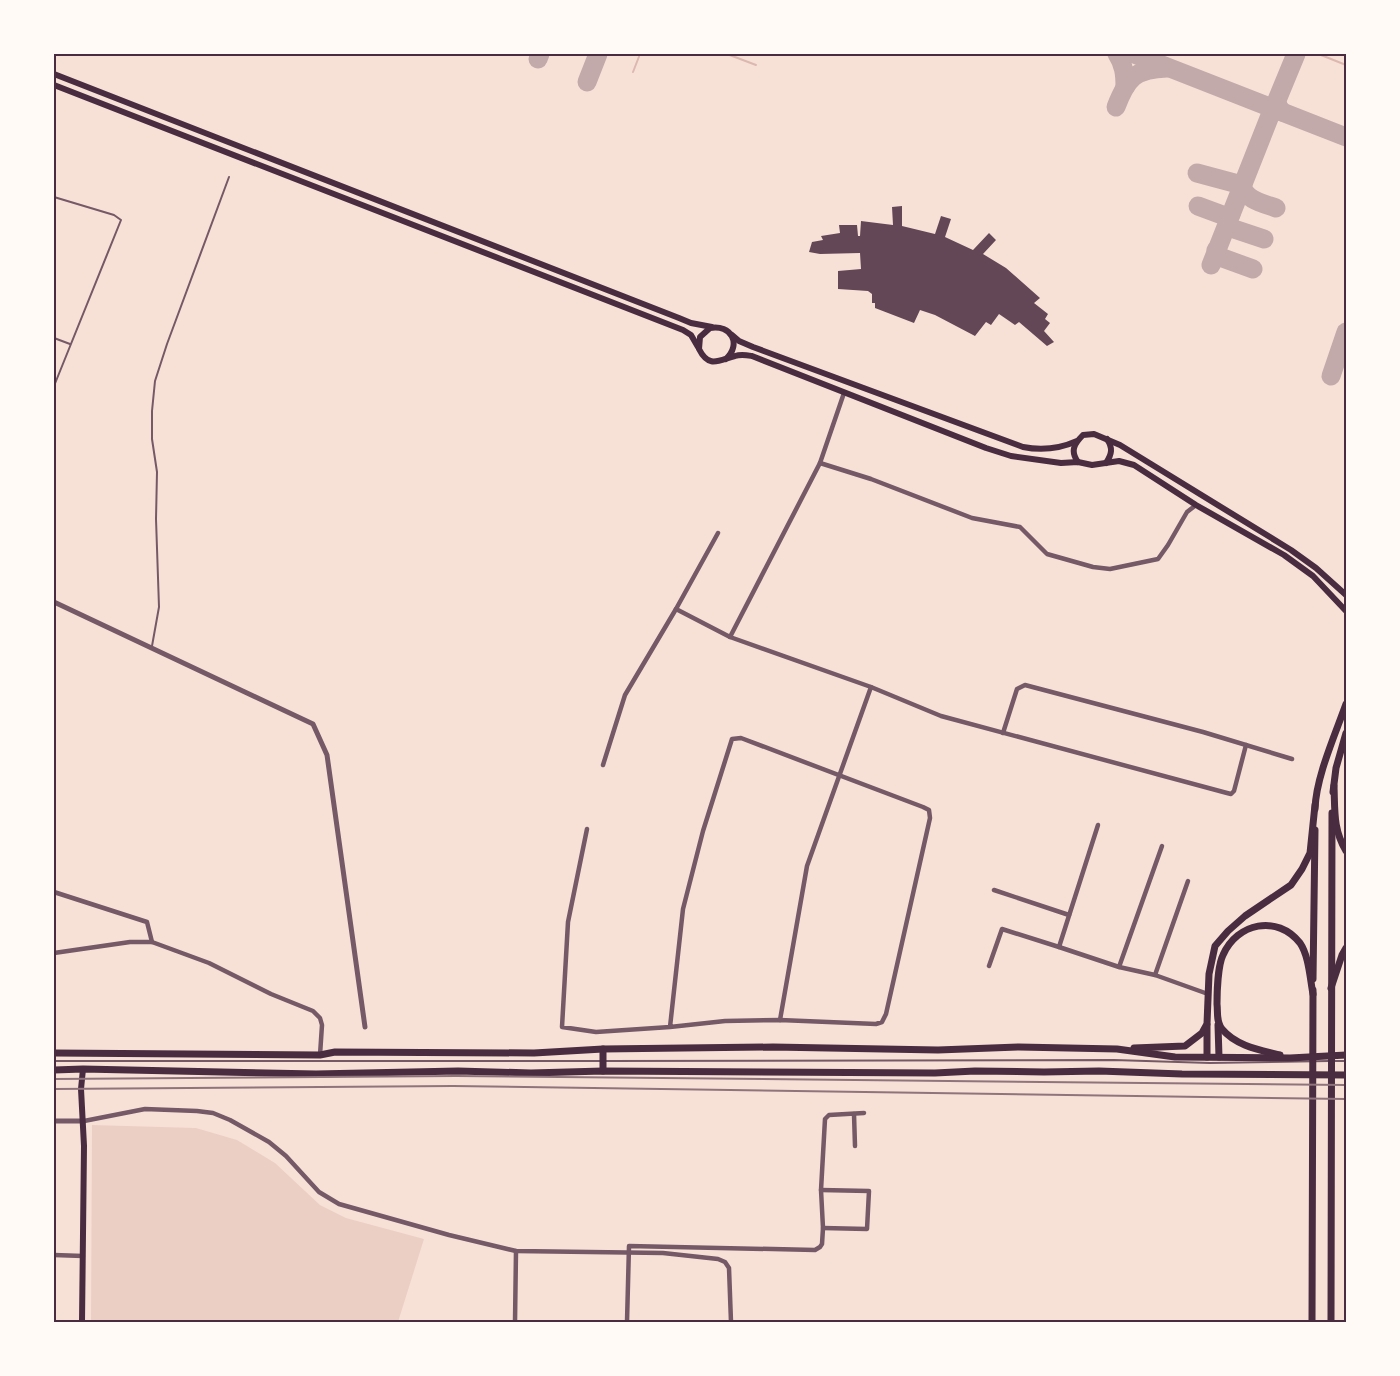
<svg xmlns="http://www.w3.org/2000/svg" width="1400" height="1376" font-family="'PT Sans Narrow',sans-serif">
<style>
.green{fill:#ebcfc5}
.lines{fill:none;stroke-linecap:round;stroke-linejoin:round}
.stream{stroke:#dcb8b0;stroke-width:2}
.taxiway{stroke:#c3aaaa;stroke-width:19}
.building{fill:#644757}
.service{stroke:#755966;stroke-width:2}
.minor{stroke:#755966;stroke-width:4.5}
.tertiary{stroke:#755966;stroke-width:5}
.secondary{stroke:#4a2c40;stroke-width:6}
.primary{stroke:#4a2c40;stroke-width:7}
.trunk{stroke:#4a2c40;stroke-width:7}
.rail{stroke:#8f747c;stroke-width:2}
.neatline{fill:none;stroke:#4a2c40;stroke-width:2}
</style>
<rect width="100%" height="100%" fill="#f7e1d7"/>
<path class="green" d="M92,1125L196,1128L237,1140L275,1163L320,1205L346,1218L424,1239L398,1322H91Z"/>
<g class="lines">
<g class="stream">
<path d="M727,54L756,65"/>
<path d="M1321,55L1346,65"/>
<path d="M633,72L640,54"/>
</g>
<g class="taxiway">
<path d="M1117,54C1124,65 1125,74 1125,87"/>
<path d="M1134,54L1346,137"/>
<path d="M538,59L540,54"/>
<path d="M587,82L598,54"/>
<path d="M1116,107C1127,78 1135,69 1167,68"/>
<path d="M1282,112L1278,106L1277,100L1296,54"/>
<path d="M1197,173L1238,184H1243"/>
<path d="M1242,186C1246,200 1262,203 1276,208"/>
<path d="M1198,206L1225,216L1231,214"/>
<path d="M1228,221L1231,228L1264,239"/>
<path d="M1216,250L1220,257L1253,269"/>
<path d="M1211,265L1273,108"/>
<path d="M1331,376L1346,332"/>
</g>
</g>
<path class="building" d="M902,206V226L935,234L941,216L951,219L945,237L973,250L989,233L996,240L983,254L1006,268L1040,298L1034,303L1048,314L1045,319L1050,323L1044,331L1054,342L1047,346L1019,322L1015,325L999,314L991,325L986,322L975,336L935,315L920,310L914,323L875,308V303H872V294L868,291L838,289V271L861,269L860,253L820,254L809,252L812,242L823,240L821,236L840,233L839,225H857L858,236H860L861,221L893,225L892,207Z"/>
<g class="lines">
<g class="service">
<path d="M54,197L114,215L121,220L54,386"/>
<path d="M54,338L70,344"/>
<path d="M152,646L159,607L156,519L157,472L152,439V411L155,381L167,344L229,177"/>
<path d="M54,1061H601"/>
<path d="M606,1061L1114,1060L1210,1063L1329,1061"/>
<path d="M1334,1061H1346"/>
</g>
<g class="minor">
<path d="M820,463L871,479L972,518L1020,527L1047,554L1093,567L1110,569L1158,559L1168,545L1187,512L1196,505"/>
<path d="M676,609L730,637L871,687L941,716L1227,793L1231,794L1234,791L1246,745"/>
<path d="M730,637L820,463L844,393"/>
<path d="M1003,733L1017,689L1025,685L1203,732L1292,759"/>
<path d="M603,765L625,695L676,609L718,533"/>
<path d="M1098,825L1059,947L1119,967L1155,975L1208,994"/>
<path d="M587,829L568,922L562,1027L596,1032L670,1027L725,1021L780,1020L876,1024L882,1022L886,1014L930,818L929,810L923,807L741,738L732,739L703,831L683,909L670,1027"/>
<path d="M994,890L1069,915"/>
<path d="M54,892L147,922L152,942"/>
<path d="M54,953L130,942H152L209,963L271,994L313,1011L320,1018L322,1025L320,1055"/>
<path d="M989,966L1002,929L1059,947"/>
<path d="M1119,967L1162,846"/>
<path d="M1155,975L1188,881"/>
<path d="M780,1020L807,866L871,687"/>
<path d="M854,1114L855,1146"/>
<path d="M84,1121L145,1109L197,1111L213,1113L230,1120L269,1142L286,1156L319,1192L339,1204L449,1235L516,1251L663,1253L718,1259L725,1262L729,1268L731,1322"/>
<path d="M821,1190L869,1191L867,1229L823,1228"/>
<path d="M54,1255L83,1256"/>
<path d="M515,1322L516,1251"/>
<path d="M627,1322L629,1246L815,1250L820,1247L822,1244L823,1228L821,1190L825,1119L829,1115L864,1113"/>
</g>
<g class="tertiary">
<path d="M54,602L313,724L327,755L365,1027"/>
<path d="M54,1121H84"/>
</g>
<g class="secondary">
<path d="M54,74L679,318L691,323L712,327"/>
<path d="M54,85L683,330L691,335L698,347"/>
<path d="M732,335L739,341L753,347L1023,447C1043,451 1059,449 1077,441"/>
<path d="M726,359C742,344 731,324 710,328L700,337L699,349C709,369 719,360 735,356C741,354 746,355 752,356L986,448L1011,456L1061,463L1078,462L1092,465L1119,461L1134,465L1196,505L1284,555L1313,576L1346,611"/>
<path d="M1078,462C1070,451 1074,444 1083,435L1094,434L1120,445L1291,550L1316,568L1346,595"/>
<path d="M1106,463C1112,454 1113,448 1107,439"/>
<path d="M82,1322L84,1146L81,1089L83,1069"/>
</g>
<g class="primary">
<path d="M1333,792L1336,768L1346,733"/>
<path d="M1315,809C1316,777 1335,735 1346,704"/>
<path d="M1313,979L1315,830"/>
<path d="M1312,1322L1313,990"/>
<path d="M1331,1322L1332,813"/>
</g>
<g class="trunk">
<path d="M1334,786C1335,811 1333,829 1346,851"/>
<path d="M1331,988L1342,955L1346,948"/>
<path d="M1218,1025L1219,1057"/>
<path d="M1134,1048L1185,1046L1202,1033L1207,1024L1209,974L1215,946L1228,931L1245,916L1291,885L1302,869L1310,853L1315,805"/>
<path d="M54,1053L320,1055L335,1052L534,1053L603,1049L773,1047L938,1050L1019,1047L1117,1049L1175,1057L1290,1058L1346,1055"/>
<path d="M1280,1055C1260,1050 1236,1046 1222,1029C1216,1022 1218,1012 1217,1004C1217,992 1218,965 1223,955C1237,923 1277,914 1300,943C1309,956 1310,979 1313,994"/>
<path d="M1207,1057V1025"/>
<path d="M54,1070L83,1069L316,1074L458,1071L531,1073L603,1071L935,1073L975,1071L1044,1072L1099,1071L1182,1074L1346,1075"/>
<path d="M603,1071V1049"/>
</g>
<g class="rail">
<path d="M54,1079L456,1076L1346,1085"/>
<path d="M54,1089L453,1086L1346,1099"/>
</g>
</g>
<rect width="1400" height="1376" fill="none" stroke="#fffaf5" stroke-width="110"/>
<rect x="55" y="55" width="1290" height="1266" class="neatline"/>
</svg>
